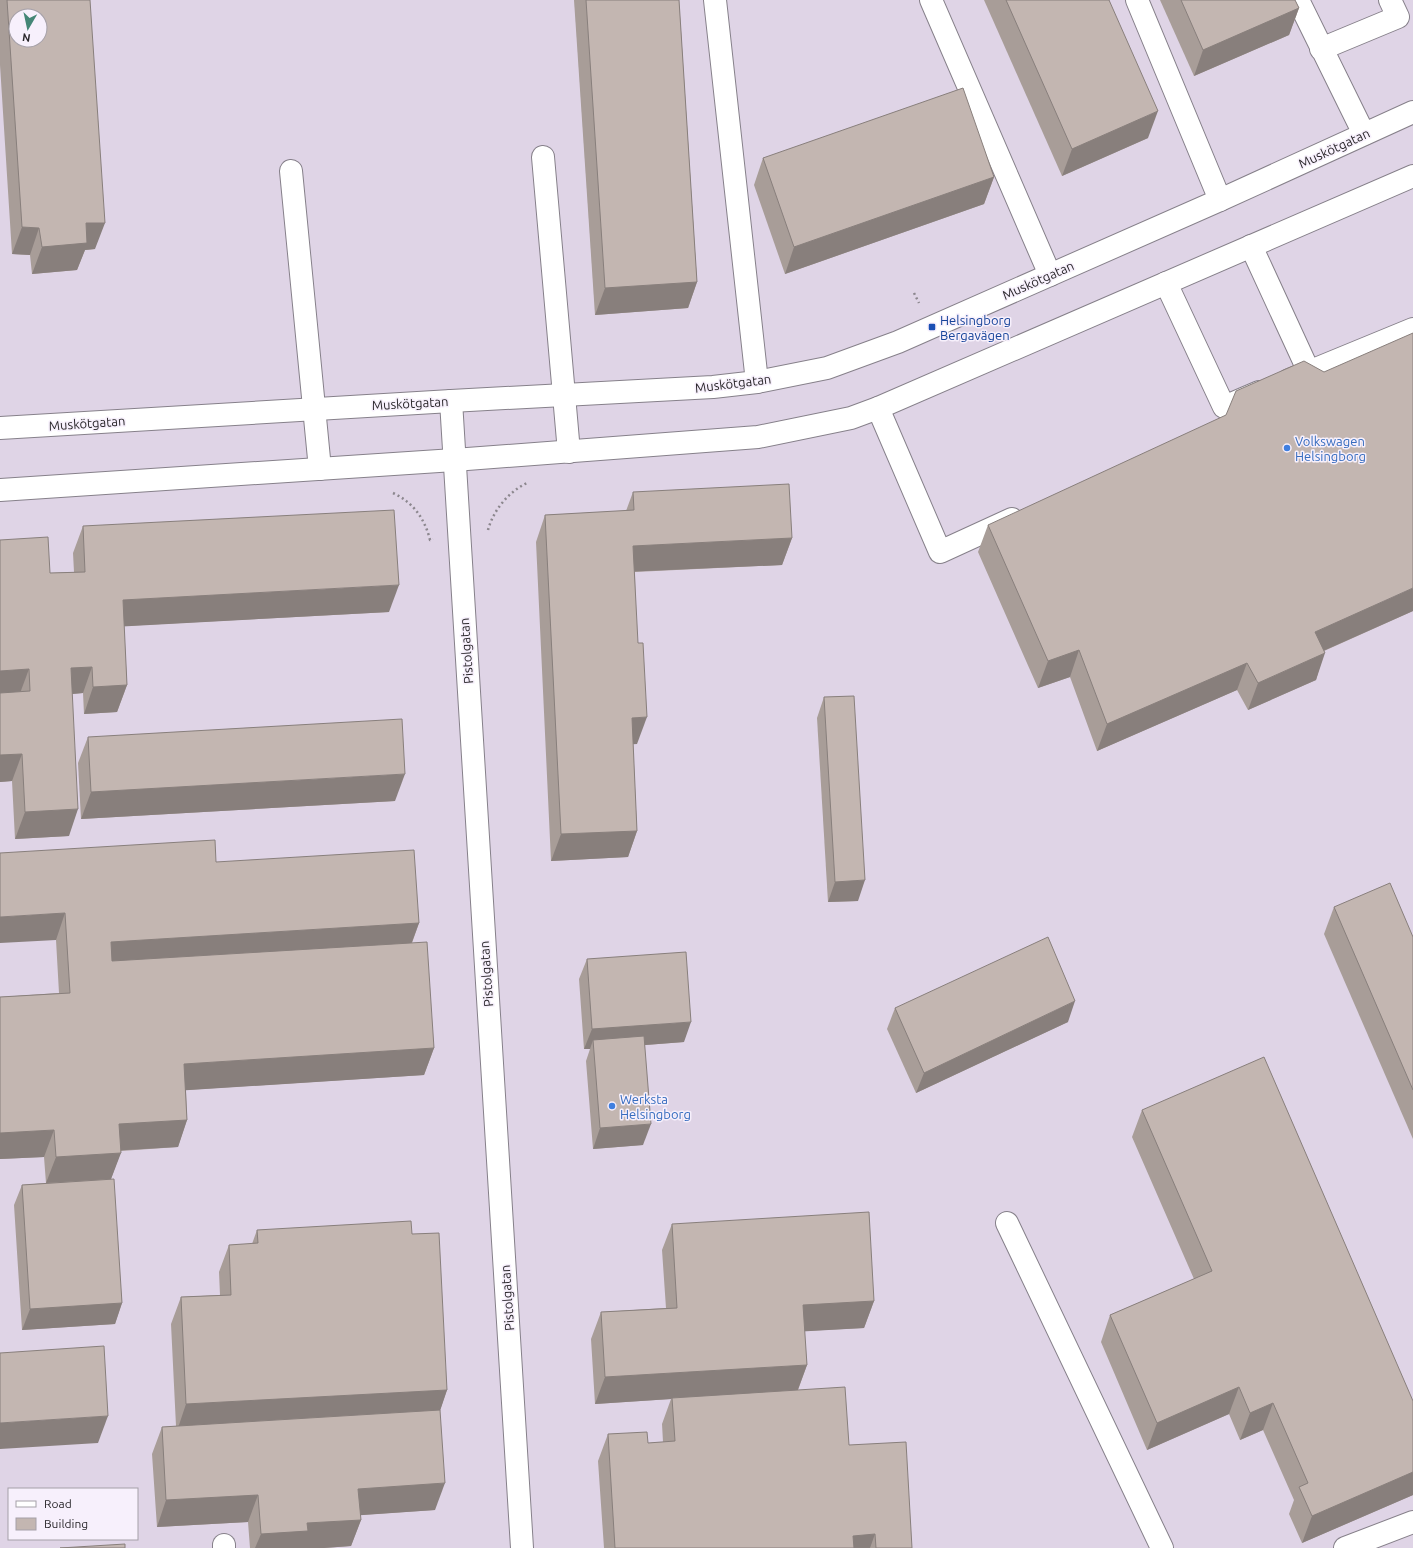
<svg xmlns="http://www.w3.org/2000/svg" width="1413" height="1548" font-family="Ubuntu,sans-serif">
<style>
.built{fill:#dfd4e6;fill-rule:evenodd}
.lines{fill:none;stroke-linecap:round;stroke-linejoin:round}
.minor-casing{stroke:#86808a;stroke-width:24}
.path{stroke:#8c878e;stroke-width:2.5;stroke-dasharray:2 3;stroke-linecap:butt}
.minor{stroke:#fff;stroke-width:22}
.wall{fill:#a89d98}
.shaded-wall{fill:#887f7c}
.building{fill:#c3b6b1;stroke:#887f7c;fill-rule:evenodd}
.transit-dot{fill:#1a4fb4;stroke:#f7f0fc;stroke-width:1.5}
.shop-dot{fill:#3f7fe0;stroke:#f7f0fc;stroke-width:1.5}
.labels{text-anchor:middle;stroke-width:3;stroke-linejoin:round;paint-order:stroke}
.street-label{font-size:13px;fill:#2a272b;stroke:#f7f0fc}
.transit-label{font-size:13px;fill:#164399;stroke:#f7f0fc;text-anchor:start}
.shop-label{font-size:13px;fill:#366cbe;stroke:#f7f0fc;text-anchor:start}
</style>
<rect width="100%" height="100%" fill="#eae3ee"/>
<path class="built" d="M0,0H1413V1548H0ZM16,16H40V40H16ZM9,1489H137V1539H9Z"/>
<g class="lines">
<defs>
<g id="minor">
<path d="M715,0L757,382"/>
<path d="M931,0L1050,275"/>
<path d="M1137,0L1220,200"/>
<path d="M1298,0L1364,134"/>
<path d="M1321,49L1398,17L1390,0"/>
<path d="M543,157L569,452"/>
<path d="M291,171L320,469"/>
<path d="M1251,246L1309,372"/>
<path d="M1166,283L1224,407L1259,392"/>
<path d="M1289,380L1413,329"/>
<path d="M451,401L522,1548"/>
<path d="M878,408L940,552L1012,519"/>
<path d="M0,428L451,401L713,387L757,382L827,368L898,342L1220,200L1413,112"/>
<path d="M0,490L454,460L758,437L851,418L878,408L1413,176"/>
<path d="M1007,1223L1162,1548"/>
<path d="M224,1545V1548"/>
<path d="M1345,1548L1413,1522"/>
</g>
</defs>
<use href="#minor" class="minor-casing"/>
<g class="path">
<path d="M914,293L919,303"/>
<path d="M393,493C413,502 425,519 430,540L433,539"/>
<path d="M488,530C493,511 508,492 527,483"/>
</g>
<use href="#minor" class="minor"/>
</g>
<g class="wall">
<path d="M0,0H90L95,249L85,250L77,270L32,274L30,255L12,254L0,65Z"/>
<path d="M574,0H679L697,282L688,308L595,315Z"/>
<path d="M984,0H1109L1148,138L1062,176Z"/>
<path d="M1160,0H1295L1299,8L1289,35L1194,76Z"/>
<path d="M763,158L994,177L984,204L785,274L754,185Z"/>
<path d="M633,492L792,538L782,565L635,572L637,744H633L637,831L628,857L551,861L536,542L545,515L626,511Z"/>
<path d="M988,525L1413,611L1324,651L1316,680L1248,710L1237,690L1097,751L1070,677L1038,688L978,552Z"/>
<path d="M83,526L389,612L124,626L127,685L117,712L84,714L83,693L72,694L69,836L15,839L12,781L0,782V540L50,573L74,572L73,553Z"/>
<path d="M824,697L858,901L828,902L817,718Z"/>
<path d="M88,737L395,801L81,819L78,763Z"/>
<path d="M0,853L216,862L419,923L412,943L434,1048L424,1075L186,1090L187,1120L178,1147L121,1151L111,1179L122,1303L115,1324L22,1330L14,1205L22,1185L46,1183L44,1157L0,1159V997L59,993L56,940Z"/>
<path d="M1334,907L1413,937V1139L1324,934Z"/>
<path d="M587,959L684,1042L645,1045L643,1145L593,1149L586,1061L590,1049H584L579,979Z"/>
<path d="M895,1008L1068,1022L916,1093L887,1029Z"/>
<path d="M1142,1110L1413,1401V1495L1302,1543L1289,1514L1294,1500L1263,1430L1240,1440L1229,1414L1147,1450L1101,1342L1110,1315L1194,1279L1132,1137Z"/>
<path d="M672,1224L874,1301L864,1328L804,1331L807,1365L798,1390L849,1445L912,1548H604L598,1461L608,1434L648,1443L663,1442L662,1424L671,1399L595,1404L591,1339L601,1312L666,1308L662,1250Z"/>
<path d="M257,1230L412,1234L447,1390L440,1410L435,1510L360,1515L361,1520L351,1546L324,1548H250L248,1522L157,1527L152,1454L162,1427L176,1426L171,1324L181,1297L220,1295L219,1272L229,1245L252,1244Z"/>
</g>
<g class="shaded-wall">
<path d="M1299,8L1289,35L1194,76L1203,50Z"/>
<path d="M1158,111L1148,138L1062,176L1072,149Z"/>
<path d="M994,177L984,204L785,274L794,247Z"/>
<path d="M86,223H105L95,249L85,250L77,270L32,274L42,247Z"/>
<path d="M22,227L39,228L30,255L12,254Z"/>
<path d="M697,282L688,308L595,315L605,288Z"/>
<path d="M792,538L782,565L623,572L633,546Z"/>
<path d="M399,585L389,612L113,627L123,600Z"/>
<path d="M1413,588V611L1305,659L1315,632Z"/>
<path d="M1079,650L1070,677L1038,688L1048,661Z"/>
<path d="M1325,653L1316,680L1248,710L1258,683Z"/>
<path d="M1247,663L1237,690L1097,751L1107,724Z"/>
<path d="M92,667L83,693L61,695L71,668Z"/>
<path d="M29,669L19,696L0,697V671Z"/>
<path d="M127,685L117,712L84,714L93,687Z"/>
<path d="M647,717L637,744L622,745L632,718Z"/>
<path d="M22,754L12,781L0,782V755Z"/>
<path d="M405,774L395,801L81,819L91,792Z"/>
<path d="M78,809L69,836L15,839L25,812Z"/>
<path d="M637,831L628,857L551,861L561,834Z"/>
<path d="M865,880L858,901L828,902L835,882Z"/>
<path d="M65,913L56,940L0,943V917Z"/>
<path d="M419,923L409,950L101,969L111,942Z"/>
<path d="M1075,1001L1068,1022L916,1093L924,1073Z"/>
<path d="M691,1022L684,1042L594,1049L593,1040L590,1049H584L592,1029Z"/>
<path d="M434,1048L424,1075L174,1091L184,1064Z"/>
<path d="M187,1120L178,1147L109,1151L119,1124Z"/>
<path d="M651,1124L643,1145L593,1149L600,1128Z"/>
<path d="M54,1130L44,1157L0,1159V1133Z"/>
<path d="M121,1153L111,1179L46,1183L56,1157Z"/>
<path d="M874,1301L864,1328L793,1332L803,1305Z"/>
<path d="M122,1303L115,1324L22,1330L30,1309Z"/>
<path d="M807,1365L797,1392L672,1398L671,1399L595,1404L605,1377Z"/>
<path d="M1239,1387L1229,1414L1147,1450L1157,1423Z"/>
<path d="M447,1390L438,1417L177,1431L186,1404Z"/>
<path d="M1273,1403L1263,1430L1240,1440L1250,1413Z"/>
<path d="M108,1416L98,1443L0,1449V1423Z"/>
<path d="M1413,1472V1495L1302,1543L1312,1516Z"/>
<path d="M445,1483L435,1510L349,1516L358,1489Z"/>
<path d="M258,1495L248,1522L157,1527L166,1500Z"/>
<path d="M361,1520L351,1546L324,1548H255L261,1534L307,1523Z"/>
<path d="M875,1534L870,1548H849L853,1536Z"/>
</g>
<g class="building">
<path d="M7,0H90L105,223H86L87,243L42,247L39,228L22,227ZM16,16H40V40H16Z"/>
<path d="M586,0H679L697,282L605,288Z"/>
<path d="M1006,0H1109L1158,111L1072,149Z"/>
<path d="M1181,0H1295L1299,8L1203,50Z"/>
<path d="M963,88L994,177L794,247L763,158Z"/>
<path d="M1413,333V588L1315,632L1325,653L1258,683L1247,663L1107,724L1079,650L1048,661L988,525L1226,415L1236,391L1304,361L1324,372Z"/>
<path d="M789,484L792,538L633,546L638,643H643L647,717L632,718L637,831L561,834L545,515L634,510L633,492Z"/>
<path d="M394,510L399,585L123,600L127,685L93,687L92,667L71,668L78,809L25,812L22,754L0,755V693L30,691L29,669L0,671V540L48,537L50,573L85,572L83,526Z"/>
<path d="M854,696L865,880L835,882L824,697Z"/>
<path d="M402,719L405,774L91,792L88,737Z"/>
<path d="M215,840L216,862L414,850L419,923L111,942L112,961L427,942L434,1048L184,1064L187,1120L119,1124L121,1153L56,1157L54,1130L0,1133V997L70,993L65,913L0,917V853Z"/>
<path d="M1390,883L1413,937V1090L1334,907Z"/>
<path d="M1048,937L1075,1001L924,1073L895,1008Z"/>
<path d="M686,952L691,1022L592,1029L587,959Z"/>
<path d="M644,1036L651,1124L600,1128L593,1040Z"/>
<path d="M1264,1057L1413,1401V1472L1312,1516L1299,1487L1308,1483L1273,1403L1250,1413L1239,1387L1157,1423L1110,1315L1212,1271L1142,1110Z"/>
<path d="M114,1179L122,1303L30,1309L22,1185Z"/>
<path d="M869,1212L874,1301L803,1305L807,1365L605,1377L601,1312L677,1308L672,1224Z"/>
<path d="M411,1221L412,1234L439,1233L447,1390L186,1404L181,1297L231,1295L229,1245L258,1243L257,1230Z"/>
<path d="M104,1346L108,1416L0,1423V1353Z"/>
<path d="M845,1387L849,1445L906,1442L912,1548H876L875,1534L853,1536L854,1548H615L608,1434L647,1432L648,1443L675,1441L672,1398Z"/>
<path d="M440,1410L445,1483L358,1489L361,1520L307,1523L308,1531L261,1534L258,1495L166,1500L162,1427Z"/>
<path d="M125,1544V1548H60Z"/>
</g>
<rect class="transit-dot" x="928" y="323" width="8" height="8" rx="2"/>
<g class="shop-dot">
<circle cx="1287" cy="448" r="4"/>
<circle cx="612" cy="1106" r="4"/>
</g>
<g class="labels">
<g class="street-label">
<text transform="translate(1334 148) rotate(-25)" y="5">Muskötgatan</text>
<text transform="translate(1038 280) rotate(-24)" y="5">Muskötgatan</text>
<text transform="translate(733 383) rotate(-7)" y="5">Muskötgatan</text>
<text transform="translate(410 403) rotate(-3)" y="5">Muskötgatan</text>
<text transform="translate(87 423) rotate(-4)" y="5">Muskötgatan</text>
<text transform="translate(466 651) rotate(-94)" y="5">Pistolgatan</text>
<text transform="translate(486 974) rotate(-94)" y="5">Pistolgatan</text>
<text transform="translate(507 1298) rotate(-94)" y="5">Pistolgatan</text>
</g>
<g class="transit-label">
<text x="940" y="325">Helsingborg<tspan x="940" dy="15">Bergavägen</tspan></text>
</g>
<g class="shop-label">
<text x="1295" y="446">Volkswagen<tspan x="1295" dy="15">Helsingborg</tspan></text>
<text x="620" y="1104">Werksta<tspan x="620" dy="15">Helsingborg</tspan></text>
</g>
</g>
<rect x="8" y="1488" width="130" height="52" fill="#f7f0fc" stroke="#a5a0a8"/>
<rect x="16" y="1501" width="20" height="6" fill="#ffffff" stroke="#a5a0a8"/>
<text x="44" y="1508" font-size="12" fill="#2a272b">Road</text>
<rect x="16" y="1518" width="20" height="12" fill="#c3b6b1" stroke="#a5a0a8"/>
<text x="44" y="1528" font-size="12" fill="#2a272b">Building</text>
<g transform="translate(28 28) rotate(189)"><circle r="19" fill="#f7f0fc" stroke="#a5a0a8"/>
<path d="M0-3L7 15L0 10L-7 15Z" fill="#448676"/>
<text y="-6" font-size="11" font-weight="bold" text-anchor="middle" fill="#2a272b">N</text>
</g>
</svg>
